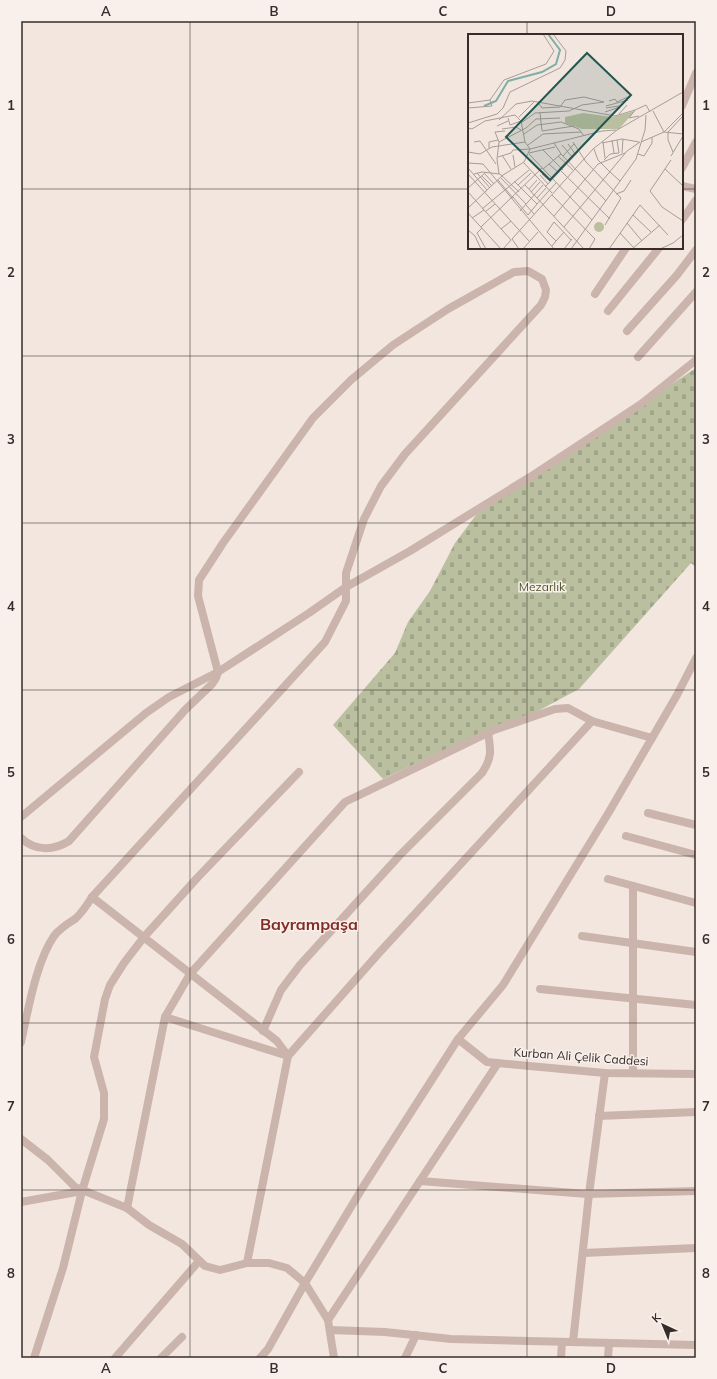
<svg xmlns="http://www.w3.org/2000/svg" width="717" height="1379" font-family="Mulish,sans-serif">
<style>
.cemetery{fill:url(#cemetery-stones)}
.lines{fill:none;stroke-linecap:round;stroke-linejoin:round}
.minor{stroke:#cab4ab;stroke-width:8}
.grid{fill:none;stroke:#372c2a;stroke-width:1;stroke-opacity:0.55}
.labels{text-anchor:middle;stroke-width:3;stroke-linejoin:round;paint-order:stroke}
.park-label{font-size:12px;fill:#4d552e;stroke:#f9f0eb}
.street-label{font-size:12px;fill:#372c2a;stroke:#f9f0eb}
.district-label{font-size:16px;font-weight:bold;fill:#832d26;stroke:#f9f0eb}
.inset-river{fill:none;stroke:#7faea8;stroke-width:2}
.inset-road{fill:none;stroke:#a79c97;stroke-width:1}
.view{fill:#215752;fill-opacity:0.15;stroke:#215752;stroke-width:2}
.inset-edge{fill:none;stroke:#372c2a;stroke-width:2}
.neatline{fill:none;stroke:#372c2a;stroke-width:1.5}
.grid-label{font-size:13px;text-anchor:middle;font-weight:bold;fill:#372c2a}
</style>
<defs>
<pattern id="cemetery-stones" width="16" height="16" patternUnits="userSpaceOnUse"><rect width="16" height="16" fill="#bac09f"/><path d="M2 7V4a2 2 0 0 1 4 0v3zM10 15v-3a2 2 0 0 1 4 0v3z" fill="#a0a589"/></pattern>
</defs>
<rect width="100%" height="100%" fill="#f2e6df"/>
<path class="cemetery" d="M696,368V567L691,563L579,689L536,712L487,730L383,779L333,725L395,653L408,622L430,591L455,543L476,515Z"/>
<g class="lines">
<g class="minor">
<path d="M682,106L696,73"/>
<path d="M682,168L696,142"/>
<path d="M682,186L696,189"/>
<path d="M682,220L696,200"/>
<path d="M595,294L626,248"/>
<path d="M608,311L659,248"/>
<path d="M627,331L677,275L696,250"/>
<path d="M638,357L696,292"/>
<path d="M648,813L696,825"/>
<path d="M21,817L146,713L169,697L218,672L309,613L346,587L410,551L530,477L641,404L696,360"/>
<path d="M626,836L696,855"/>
<path d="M21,838C35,851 53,851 69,841L185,710L212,684L216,678L218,672L198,596L199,580L223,543L313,418L351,380L393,345L448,309L514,272L528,271L542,279L546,290L545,297L541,305L405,454L381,486L364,519L346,573V601L325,642L92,897C87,905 82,913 75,919C67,924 60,928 54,936C36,962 28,1011 21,1042"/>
<path d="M608,879L696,903"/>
<path d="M92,897L277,1041L288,1056"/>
<path d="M582,936L696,952"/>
<path d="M540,989L696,1005"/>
<path d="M165,1017L288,1056"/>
<path d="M263,1031L281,990L300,965L400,855L482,773C492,758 491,751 488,733"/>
<path d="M458,1039L487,1062L605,1073L696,1074"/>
<path d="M633,1073V886"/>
<path d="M599,1116L696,1112"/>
<path d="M21,1139L48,1160L75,1187L127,1208L149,1225L182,1244L205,1266L220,1270L247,1263H269L287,1268L305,1283L363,1187L458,1039L503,985L609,812L677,695L696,658"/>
<path d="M420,1181L587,1194L696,1191"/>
<path d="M21,1202L82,1191"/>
<path d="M127,1208L165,1017L190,974L345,802L494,730L555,709L568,708L592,721L652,738"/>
<path d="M583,1253L696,1248"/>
<path d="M247,1263L288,1056L379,953L592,721"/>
<path d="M328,1320L498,1063"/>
<path d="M330,1330L385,1332L451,1339L696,1345"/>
<path d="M573,1342L589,1194L605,1073"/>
<path d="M34,1358L63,1268L82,1191L104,1119V1093L94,1057L105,999L110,985L124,963L144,937L198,877L299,772"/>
<path d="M115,1358L199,1261"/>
<path d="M161,1358L182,1337"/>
<path d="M260,1358L268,1349L305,1283L328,1320L334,1358"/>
<path d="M405,1358L416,1335"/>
<path d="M561,1358L562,1342"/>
<path d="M608,1358L609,1343"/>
</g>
</g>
<path class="grid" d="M190,21V1358M358,21V1358M527,21V35M21,189H469M682,189H696M527,248V1358M21,356H696M21,523H696M21,690H696M21,856H696M21,1023H696M21,1190H696"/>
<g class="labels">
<g class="park-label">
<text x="542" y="591">Mezarlık</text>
</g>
<g class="street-label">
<text transform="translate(581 1057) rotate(4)" y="4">Kurban Ali Çelik Caddesi</text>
</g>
<g class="district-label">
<text x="309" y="930">Bayrampaşa</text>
</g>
</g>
<g transform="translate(468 34)">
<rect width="215" height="215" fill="#f2e6df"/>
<path d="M167,77L151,95H114L97,89V83L115,79L144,83Z" fill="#bac09f"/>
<path d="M126 193a5 5 0 1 1 10 0a5 5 0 1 1-10 0Z" fill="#bac09f"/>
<path class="inset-river" d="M16,72L28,67L40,47L74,38L88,30L92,16L80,0"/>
<path class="inset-road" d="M141,67L147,65L149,68L162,62M0,69L22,66L36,46L78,30L86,17L75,0M138,72L160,66M0,74L24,72L22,66M138,74L151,72M167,76L178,71L182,78M185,77L196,98L215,79M137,78L152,73M72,79L74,97M151,80L159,71M51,83L66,68M40,84L42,91L53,87M31,86L48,70L64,67L147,82L167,76L161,84L171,82M0,89L29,80L35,74L42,58L92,34L97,26L98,17L85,0M53,89L67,79L101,77L114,71L136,68L116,63L97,66L92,73L74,74L71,70M29,92L40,87M0,94L4,95L17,87L47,81L53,87L57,108L62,115L134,97L148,96M34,95L48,93L53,96M74,97L106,92M56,100L69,91L93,88L111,95L116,102M144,106L146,119M6,108L12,107L28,130M31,108L27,98L37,97M105,108L118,128L153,164L137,191M135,108L137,124M173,108L196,98L215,100M86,109L93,120L138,167M134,109L154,105L171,108M100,110L108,121M60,111L75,100L113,98M94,111L105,124M21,114V108L30,106M126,115L130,126L142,138M75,116L95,136M0,118L12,120L24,113L57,108M205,118L200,106V98L215,82M61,119L87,113M154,119L155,105M61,120L124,186M170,120L176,122L184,109V103M34,121L43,135M45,121L47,133M90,122L105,136M95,122L106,110M203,122L215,102M30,123L43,119L45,116L62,115M136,126L142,120L151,119L149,106M203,126L182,157L194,173L215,187M55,128L84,159M0,129L15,130L86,215M81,130L91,139M0,134L19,156M75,135L93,120M197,135L215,152M93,137L142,185M142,138L152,147M9,139L22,154M0,140L61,207M6,140L14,138L32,140L51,158M17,140L26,150M31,140L29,125L31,108L58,94L68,85L92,84M74,140L83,148M72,141L80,150M14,142L24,152M33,144L58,170M30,146L45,164M46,147L69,170L88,149M50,151L63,139M57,151L116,215M77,153L110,118M0,154L18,138M61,155L69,146M0,158L43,206L35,215M63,158L72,148M148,160L156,157L163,146M84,161L127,205L121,215M45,163L60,181L69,170M69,164L78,154M58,171L66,180M0,174L35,141L56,128L62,115M14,175L61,136M52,177L75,151M17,178L27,170M0,179L33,215M165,181L183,198M86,182L130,130L157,119M4,184L16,176M159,189L174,207M13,193L74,134M96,193L159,117L172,108M14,194L9,199L18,215M33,195L43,187M0,196L7,202L13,215M152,199L166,214M88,207L96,198M84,212L88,207L79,198L86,188L103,206M51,215L44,205L125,115L149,96L215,58M55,215L70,198M96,215L104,205M103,215L168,125L177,96L178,81M141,215L172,171L200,201M164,215L192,191M192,215L205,209L215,201"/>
<path class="view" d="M119,19L163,61L82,146L38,103Z"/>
<rect width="215" height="215" class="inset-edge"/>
</g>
<rect width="717" height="1379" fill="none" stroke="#f9f0eb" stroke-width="44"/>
<g transform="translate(663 1325) rotate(316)" stroke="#f9f0eb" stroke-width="3" paint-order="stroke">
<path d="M0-3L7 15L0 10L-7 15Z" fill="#372c2a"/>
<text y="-6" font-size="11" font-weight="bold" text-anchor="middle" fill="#372c2a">K</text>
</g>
<rect x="22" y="22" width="673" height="1335" class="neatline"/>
<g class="grid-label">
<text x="106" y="16">A</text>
<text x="274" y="16">B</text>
<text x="443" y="16">C</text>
<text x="611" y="16">D</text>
<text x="11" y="110">1</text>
<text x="706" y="110">1</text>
<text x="11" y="277">2</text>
<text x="706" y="277">2</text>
<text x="11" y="444">3</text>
<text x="706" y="444">3</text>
<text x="11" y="611">4</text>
<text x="706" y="611">4</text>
<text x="11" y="777">5</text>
<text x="706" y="777">5</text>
<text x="11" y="944">6</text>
<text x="706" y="944">6</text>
<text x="11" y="1111">7</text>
<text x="706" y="1111">7</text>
<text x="11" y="1278">8</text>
<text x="706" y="1278">8</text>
<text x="106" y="1373">A</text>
<text x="274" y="1373">B</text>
<text x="443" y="1373">C</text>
<text x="611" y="1373">D</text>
</g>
</svg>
